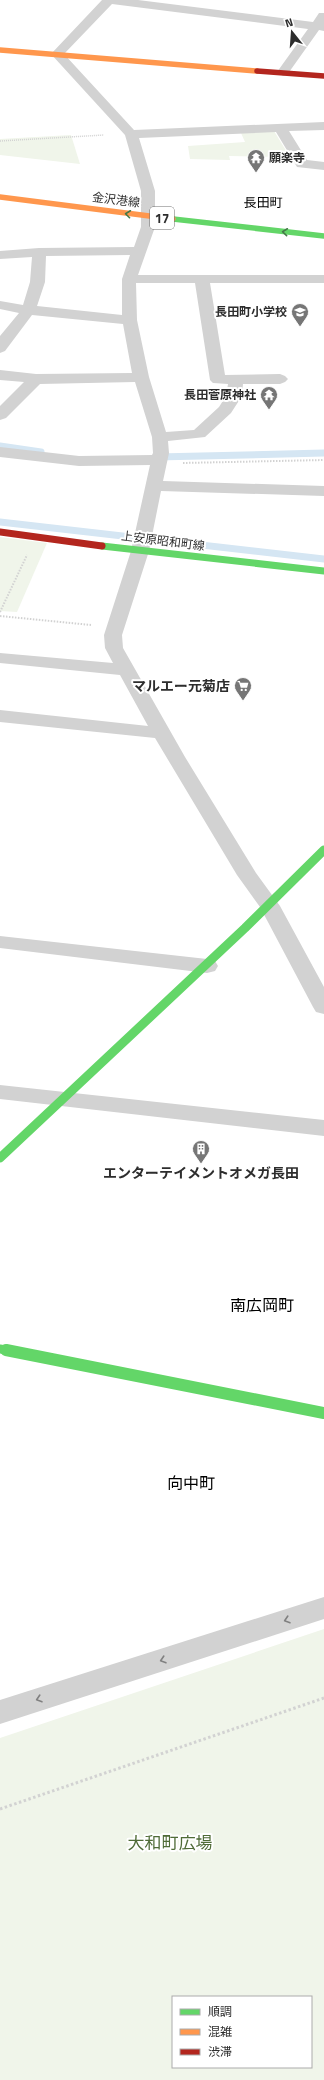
<svg xmlns="http://www.w3.org/2000/svg" width="324" height="2080" font-family="'Titillium Web','Noto Sans JP',sans-serif">
<style>
.green{fill:#f0f5ea;fill-rule:evenodd}
.lines{fill:none;stroke-linecap:round;stroke-linejoin:round}
.stream{stroke:#d5e6f3;stroke-width:7}
.path-far2{stroke:#d2d2d2;stroke-width:1.5;stroke-dasharray:1 1;stroke-linecap:butt}
.path-far1{stroke:#d2d2d2;stroke-width:2;stroke-dasharray:1.5 1.5;stroke-linecap:butt}
.path{stroke:#d2d2d2;stroke-width:3;stroke-dasharray:2.5 2.5;stroke-linecap:butt}
.street{fill:#d2d2d2;fill-rule:evenodd}
.fast-far3{stroke:#63d668;stroke-width:5.5}
.fast-far2{stroke:#63d668;stroke-width:7}
.fast-far1{stroke:#63d668;stroke-width:9}
.fast{stroke:#63d668;stroke-width:12}
.slow{stroke:#ff974d;stroke-width:5.5}
.jam-far1{stroke:#b3261e;stroke-width:5.5}
.jam{stroke:#b3261e;stroke-width:7}
.oneway{stroke:#457948}
.oneway2{stroke:#808080}
.labels{text-anchor:middle;stroke-width:4;stroke-linejoin:round;paint-order:stroke}
.far-poi-label{font-size:12px;font-weight:bold;fill:#2d2d2d;stroke:#fff;text-anchor:end}
.far-street-label{font-size:12px;fill:#2d2d2d;stroke:#fff}
.far-quarter-label{font-size:13px;fill:#000;stroke:#fff}
.shield{fill:#fff;stroke:#6c6c6c;stroke-width:1}
.shield-label{font-size:13px;font-weight:bold;fill:#2d2d2d}
.poi-label{font-size:14px;font-weight:bold;fill:#2d2d2d;stroke:#fff;text-anchor:end}
.quarter-label{font-size:16px;fill:#000;stroke:#fff}
.near-park-label{font-size:17px;fill:#4f6b37;stroke:#fff}
</style>
<rect width="100%" height="100%" fill="#fff"/>
<g class="green">
<path d="M274,131L293,162H283L281,157L229,156L230,160L190,159L188,146L245,142L241,133Z"/>
<path d="M71,135L80,164L0,155V139Z"/>
<path d="M0,537L47,543L17,612L0,611Z"/>
<path d="M324,1629V2080H0V1738ZM173,1997H311V2067H173Z"/>
</g>
<g class="lines">
<g class="stream">
<path d="M0,446L41,452"/>
<path d="M157,457L324,453"/>
<path d="M0,522L324,559"/>
</g>
<path class="path-far2" d="M0,141L104,135"/>
<g class="path-far1">
<path d="M183,463L324,460"/>
<path d="M0,612L27,555"/>
<path d="M0,616L91,625"/>
</g>
<path class="path" d="M0,1809L324,1698"/>
<g class="street">
<path d="M102,0H138L313,22L319,13H324V31L319,30L287,75L283,76L277,72L308,29L112,4L64,54L134,130L324,122V130L289,131L307,160L324,162V170L297,167L276,132L139,138L155,191V227L138,275H324V283H210L225,375L280,374L285,376L288,379L285,382L280,384H243L242,396L231,413L205,437L168,441L169,453L163,481L324,486V496L161,491L149,551L122,635L123,648L185,757L256,873L280,906L324,987V1014L316,1012L313,1007L260,907L237,875L155,738L0,722V710L148,726L120,675L0,663V653L113,663L105,648L104,635L131,551L150,465L79,466L0,457V447L79,456L152,455L153,453L152,437L135,382L40,384L6,418L0,420V406L24,382L0,380V370L36,374L132,373L123,324L32,315L5,351L0,353V336L19,313L0,309V301L23,305L30,282L32,257L0,259V251L39,248L134,247L141,227V191L125,135L51,54ZM130,255L122,279V315L37,306L45,282L46,256ZM136,283H195L210,380L213,383L228,384L226,396L219,407L194,430L166,432L149,377L137,320Z"/>
<path d="M0,936L207,959L215,961L218,966L215,971L207,973L0,948Z"/>
<path d="M0,1085L324,1120V1136L0,1099Z"/>
<path d="M324,1597V1619L0,1724V1700Z"/>
</g>
<path class="fast-far3" d="M173,219L324,236"/>
<path class="fast-far2" d="M102,546L324,571"/>
<g class="fast-far1">
<path d="M0,1158L245,928L324,850"/>
<path d="M0,1349L11,1351"/>
</g>
<path class="fast" d="M6,1350L324,1413"/>
<g class="slow">
<path d="M0,50L257,71"/>
<path d="M0,197L173,219"/>
</g>
<path class="jam-far1" d="M257,71L324,76"/>
<path class="jam" d="M0,532L102,546"/>
</g>
<defs><path id="oneway-chevron" d="M-2-3.5L2.5 0L-2 3.5" fill="none" stroke-width="1.6" stroke-linecap="round" stroke-linejoin="round"/></defs>
<g class="oneway">
<use href="#oneway-chevron" transform="translate(128 214) rotate(-173)"/>
<use href="#oneway-chevron" transform="translate(285 232) rotate(-174)"/>
</g>
<g class="oneway2">
<use href="#oneway-chevron" transform="translate(287 1620) rotate(162)"/>
<use href="#oneway-chevron" transform="translate(163 1660) rotate(162)"/>
<use href="#oneway-chevron" transform="translate(39 1699) rotate(162)"/>
</g>
<defs>
<symbol id="temple-pin" viewBox="-11 -11 22 30"><path d="M0 17L-7.5 6A9.5 9.5 0 1 1 7.5 6Z" fill="#767676" stroke="#fff"/><path d="M0-6L5-2H3V0L6.5 2.5H4V6H1.5V3h-3V6H-4V2.5H-6.5L-3 0V-2H-5Z" fill="#fff"/></symbol>
<symbol id="school-pin" viewBox="-11 -11 22 30"><path d="M0 17L-7.5 6A9.5 9.5 0 1 1 7.5 6Z" fill="#767676" stroke="#fff"/><path d="M0-5L7-2L0 1L-7-2ZM-4 1L0 2.5L4 1V4Q0 6-4 4Z" fill="#fff"/></symbol>
<symbol id="supermarket-pin" viewBox="-11 -11 22 30"><path d="M0 17L-7.5 6A9.5 9.5 0 1 1 7.5 6Z" fill="#767676" stroke="#fff"/><path d="M-6-5.5h2.5l.6 2H6L4.5 2H-2.5L-4.4-4H-6ZM-1.5 3.2a1.3 1.3 0 1 0 .1 0ZM3 3.2a1.3 1.3 0 1 0 .1 0Z" fill="#fff"/></symbol>
<symbol id="building-pin" viewBox="-11 -11 22 30"><path d="M0 17L-7.5 6A9.5 9.5 0 1 1 7.5 6Z" fill="#767676" stroke="#fff"/><path d="M-4-6H4V6H1V3H-1V6H-4ZM-2.5-4.3h1.7v1.8h-1.7ZM.8-4.3h1.7v1.8H.8ZM-2.5-1h1.7V.8h-1.7ZM.8-1h1.7V.8H.8Z" fill="#fff"/></symbol>
</defs>
<g fill-rule="evenodd">
<use href="#temple-pin" x="246" y="148" width="20" height="27"/>
<use href="#school-pin" x="290" y="302" width="20" height="27"/>
<use href="#temple-pin" x="259" y="385" width="20" height="27"/>
<use href="#supermarket-pin" x="233" y="676" width="20" height="27"/>
<use href="#building-pin" x="191" y="1139" width="20" height="27"/>
</g>
<g class="labels">
<g class="far-poi-label">
<text x="269" y="162" text-anchor="start">願楽寺</text>
<text x="287" y="316">長田町小学校</text>
<text x="256" y="399">長田菅原神社</text>
</g>
<g class="far-street-label">
<text transform="translate(116 200) rotate(7)" y="4">金沢港線</text>
<text transform="translate(163 541) rotate(7)" y="4">上安原昭和町線</text>
</g>
<g class="far-quarter-label">
<text x="263" y="207">長田町</text>
</g>
<rect class="shield" x="150" y="207" width="24" height="22" rx="3"/>
<g class="shield-label">
<text x="162" y="223">17</text>
</g>
<g class="poi-label">
<text x="230" y="691">マルエー元菊店</text>
<text x="201" y="1178" text-anchor="middle">エンターテイメントオメガ長田</text>
</g>
<g class="quarter-label">
<text x="262" y="1311">南広岡町</text>
<text x="191" y="1489">向中町</text>
</g>
<g class="near-park-label">
<text x="170" y="1849">大和町広場</text>
</g>
</g>
<rect x="172" y="1996" width="140" height="72" fill="#ffffff" stroke="#ababab"/>
<rect x="180" y="2009" width="20" height="6" fill="#63d668" stroke="#ababab"/>
<text x="208" y="2016" font-size="12" fill="#2d2d2d">順調</text>
<rect x="180" y="2029" width="20" height="6" fill="#ff974d" stroke="#ababab"/>
<text x="208" y="2036" font-size="12" fill="#2d2d2d">混雑</text>
<rect x="180" y="2049" width="20" height="6" fill="#b3261e" stroke="#ababab"/>
<text x="208" y="2056" font-size="12" fill="#2d2d2d">渋滞</text>
<g transform="translate(292 32) rotate(343)" stroke="#ffffff" stroke-width="3" paint-order="stroke">
<path d="M0-3L7 15L0 10L-7 15Z" fill="#2d2d2d"/>
<text y="-6" font-size="11" font-weight="bold" text-anchor="middle" fill="#2d2d2d">N</text>
</g>
</svg>
